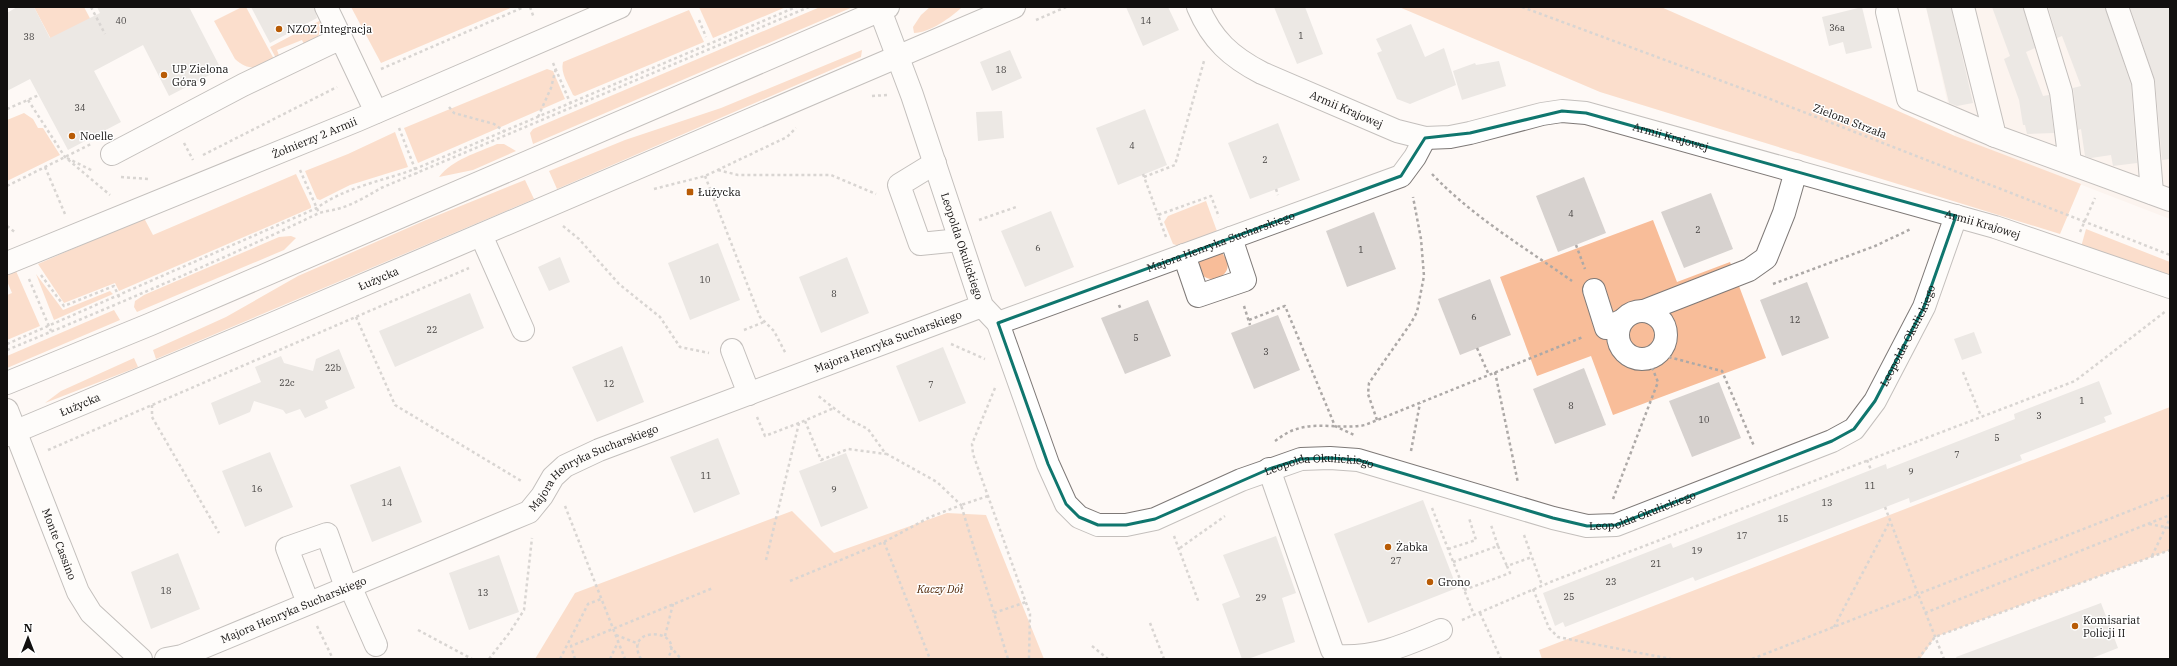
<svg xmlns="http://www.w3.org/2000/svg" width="2177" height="666" font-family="'IBM Plex Serif',serif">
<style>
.built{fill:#faede6}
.green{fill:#f8bd99}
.building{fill:#d7d2cf}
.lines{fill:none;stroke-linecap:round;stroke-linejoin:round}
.minor-casing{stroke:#7e7977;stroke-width:24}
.major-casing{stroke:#7e7977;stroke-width:24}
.path{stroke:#ada9a7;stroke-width:2.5;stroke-dasharray:3 3;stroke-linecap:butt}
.minor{stroke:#fff;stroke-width:22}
.major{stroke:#fff;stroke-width:22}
.marked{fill:none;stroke:#0f766e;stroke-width:3;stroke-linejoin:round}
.poi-dot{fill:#b85b05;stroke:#fff;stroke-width:1.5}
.labels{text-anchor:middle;stroke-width:3;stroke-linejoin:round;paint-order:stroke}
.number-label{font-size:9px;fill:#43403f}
.poi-label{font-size:11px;fill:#12100f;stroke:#fff;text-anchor:start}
.street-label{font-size:11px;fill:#12100f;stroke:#fff}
.park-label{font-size:11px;font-style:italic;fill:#502605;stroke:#fff}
</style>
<rect width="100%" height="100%" fill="#fef9f6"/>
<path class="built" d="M1926,7H2170V219L1955,136Z"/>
<g class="green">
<path d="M34,7H84L102,41L63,62Z"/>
<path d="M242,7H246L275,61C261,69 247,71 235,59L214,21Z"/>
<path d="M351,7H513L381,63Z"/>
<path d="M699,7H786L713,38Z"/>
<path d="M820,7H853L533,144L530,133L533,129Z"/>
<path d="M930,7H962C952,17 929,33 914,33L913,27L921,15Z"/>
<path d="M1399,7H1661L1955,136L2081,184L2060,234L1600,92Z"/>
<path d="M689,10L704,42L575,96L573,95C569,85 560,73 563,62Z"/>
<path d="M321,20L322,29L318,36L305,46L302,40L277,50L280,58L277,60L270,47Z"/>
<path d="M862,50L861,57L557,189L549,171L625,140L721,108Z"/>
<path d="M547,69L553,71L565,99L418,163L404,128Z"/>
<path d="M24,113L33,119L38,128H43L60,155L7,181V120Z"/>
<path d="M395,132L408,167L350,185L320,200L317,199L305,171L348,154Z"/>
<path d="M497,144H504L516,151L473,170L439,177C453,159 477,153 497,144Z"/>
<path d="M296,174L311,206V208L119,291L115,283L64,303L38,264L31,267L144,218L153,235Z"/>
<path d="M525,180L534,199L156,359L153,350L226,317L298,276L426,220Z"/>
<path d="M1206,201L1218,234L1182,247L1173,244L1164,222L1168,216Z"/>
<path d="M1653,220L1677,282L1730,262L1766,358L1613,415L1591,356L1537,376L1500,277Z"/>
<path d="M2086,229L2170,262V276L2081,247Z"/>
<path d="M291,236L296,238L284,250L137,312L134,307L135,301L144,295L279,237Z"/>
<path d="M1222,253C1244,278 1195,293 1198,260Z"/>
<path d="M16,271L40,326L7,340V295L12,293L7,281V275Z"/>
<path d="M36,274L63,310L110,291L113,294L54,320Z"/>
<path d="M114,310L120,320L7,368V356Z"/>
<path d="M134,358L138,367L45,403L61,391Z"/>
<path d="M2170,407V550L1935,637L1920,659H1542L1539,650Z"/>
<path d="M792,511L834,553L947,513L986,515L1044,659H535L575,593Z"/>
</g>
<g class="building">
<path d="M17,7H34L50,38L100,13L97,7H189L221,69L169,96L143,45L94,71L121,122L68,150L30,79L7,91V13Z"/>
<path d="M251,7H314L317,18L270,43Z"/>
<path d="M1126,7H1168L1179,30L1143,46Z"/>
<path d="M1274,7H1305L1323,54L1297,64Z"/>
<path d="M1862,7L1872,48L1846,54L1843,42L1829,46L1822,17Z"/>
<path d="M1926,7H1951L1973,103L1957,106L1949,103Z"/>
<path d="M1992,7H2023L2035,48L2026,52L2043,96L2049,95L2054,133L2027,134L2025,125H2023L2019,100L2004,59L2010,56Z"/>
<path d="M2048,7H2105L2131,85L2137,163L2113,166L2111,155L2091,158L2085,156L2081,129L2078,130L2073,88L2081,86L2062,36L2057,38Z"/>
<path d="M2130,7H2170V159L2162,160L2155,81Z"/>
<path d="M1411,24L1425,57L1444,48L1456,85L1410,104L1397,99L1377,53L1382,51L1376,39Z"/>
<path d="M1010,50L1022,78L992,91L980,62Z"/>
<path d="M1499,61L1506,86L1462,100L1453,71L1475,63L1476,65Z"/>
<path d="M1145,109L1167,165L1118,185L1096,128Z"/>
<path d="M1002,111L1004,138L978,141L976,112Z"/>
<path d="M1278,123L1300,180L1250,199L1228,143Z"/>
<path d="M1584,177L1606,233L1558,252L1536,196Z"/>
<path d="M1711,193L1733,249L1684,268L1661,212Z"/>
<path d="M1051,211L1074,267L1025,287L1001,231Z"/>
<path d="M1374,212L1396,269L1347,287L1326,231Z"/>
<path d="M718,243L740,300L690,320L668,263Z"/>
<path d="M560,257L570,282L549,291L538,267Z"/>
<path d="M847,257L869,313L821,333L799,277Z"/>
<path d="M1490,279L1511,335L1460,355L1438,299Z"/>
<path d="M1807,282L1829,338L1782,356L1760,300Z"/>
<path d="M470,293L484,328L395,367L379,331Z"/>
<path d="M1148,300L1171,356L1125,374L1101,318Z"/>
<path d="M1278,315L1300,370L1254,389L1231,333Z"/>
<path d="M1974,332L1982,353L1962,360L1954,339Z"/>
<path d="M622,346L644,402L597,422L572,367Z"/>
<path d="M943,347L966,403L919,422L896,366Z"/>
<path d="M339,349L355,388L325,401L328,408L305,418L300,409L286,414L283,410L254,401L250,412L219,425L211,403L261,382L255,367L281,356L284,363L313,371L316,359Z"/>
<path d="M1584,368L1606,425L1555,444L1533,389Z"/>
<path d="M2099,381L2112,414L2104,417L2106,422L2020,455L2022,460L1910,503L1909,498L1695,581L1693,577L1565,627L1563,622L1555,626L1543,593L1671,543L1673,548L1886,464L1887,469L2015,419L2014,414Z"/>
<path d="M1719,382L1741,438L1692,457L1669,401Z"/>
<path d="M718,438L740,494L694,513L670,457Z"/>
<path d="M270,452L293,507L245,527L222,471Z"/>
<path d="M846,453L868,508L821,527L799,471Z"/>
<path d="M400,466L422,522L372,542L350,485Z"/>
<path d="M1423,500L1457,588L1368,623L1334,534Z"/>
<path d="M1276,536L1296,593L1282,598L1295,642L1248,659H1242L1222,604L1240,597L1223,555Z"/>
<path d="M178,553L200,609L151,629L131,572Z"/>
<path d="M499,555L519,612L469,630L449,573Z"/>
<path d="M2101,603L2118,648L2090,659H1957L1956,657Z"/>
</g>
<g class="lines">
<defs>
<g id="minor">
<path d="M326,7L341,38"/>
<path id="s1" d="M1198,7C1212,40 1231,57 1262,73L1397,131L1425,138L1450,137L1470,133L1542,114L1562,111L1586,113L1995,227L2170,287"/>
<path d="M1963,7L1995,136L2170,200"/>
<path d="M2035,7L2061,92L2070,163"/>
<path d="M2117,7L2143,82L2152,193"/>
<path id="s2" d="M880,10L912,95L982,306L998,323L1048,464L1066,504L1079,517L1098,525H1126L1155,519L1241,480L1301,459L1330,458L1358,460L1553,518L1587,526L1616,525L1832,441L1854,429L1875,401L1924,307L1956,216"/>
<path d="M1887,12L1908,99L1995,136"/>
<path d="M112,154L243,85L341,38L376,112"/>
<path d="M935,163L899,185L920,244L960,240"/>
<path d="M481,235L523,330"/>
<path d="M1184,255L1198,296L1245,280L1231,238"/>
<path id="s3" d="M7,263L358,120L620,7"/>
<path d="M1594,290L1606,328L1623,320"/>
<path d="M1644,311L1749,270L1766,258L1784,213L1796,171"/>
<circle cx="1642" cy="335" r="24"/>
<path id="s4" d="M998,323L1401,176L1415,157L1425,138"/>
<path d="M732,350L749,394"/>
<path id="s5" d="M7,410L78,592L91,613L141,659"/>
<path d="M1269,469L1332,650L1337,656C1378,658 1405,645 1441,630"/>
<path d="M350,586L376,645"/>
<path d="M308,603L287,548L327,534L346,587"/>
<path id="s6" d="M166,659L182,656L529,512L542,496L553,477L565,466L599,450L982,306"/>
</g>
<g id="major">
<path d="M7,383L151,324L888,7"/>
<path id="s7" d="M7,435L272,324L1014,7"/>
</g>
</defs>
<use href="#minor" class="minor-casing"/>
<use href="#major" class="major-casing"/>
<g class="path">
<path d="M91,7L105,34"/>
<path d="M530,7L534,18"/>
<path d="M1522,7L1765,97L2170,255"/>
<path d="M699,20L706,37"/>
<path d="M1036,20L1066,7"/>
<path d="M553,63L572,107"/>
<path d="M381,69L524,7"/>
<path d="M872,96L887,95"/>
<path d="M28,100L65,157L110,195"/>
<path d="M449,107L454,113L494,124L505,132"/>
<path d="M7,109L39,95"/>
<path d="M538,117L551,88L556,68"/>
<path d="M399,128L417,174"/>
<path d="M184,143L193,160"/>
<path d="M203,155L337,87"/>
<path d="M67,158L93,171"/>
<path d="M45,167L65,214"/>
<path d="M300,170L319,213"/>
<path d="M718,170L738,175H831L876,194"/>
<path d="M1143,174L1158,215"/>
<path d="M1432,174C1473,217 1524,247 1572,281"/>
<path d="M705,176L760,317L774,331L786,354"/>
<path d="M121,177L148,179"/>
<path d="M1144,177L1175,165L1204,61"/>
<path d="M7,186L91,144"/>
<path d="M654,189L705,176L787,137L796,128"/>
<path d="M1276,189L1278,195"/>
<path d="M979,220L1016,207"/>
<path d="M7,226L16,233"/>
<path d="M563,226L579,239L619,284L660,317L680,347L709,353"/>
<path d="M2080,232L2095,198"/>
<path d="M1166,237L1158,215L1211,196L1219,217"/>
<path d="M1576,245L1585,269"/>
<path d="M41,275L64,306L114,286L120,299"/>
<path d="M29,279L51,331"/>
<path d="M1773,284L1875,246L1911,229"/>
<path d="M1119,305L1121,310"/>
<path d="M1244,306L1250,325"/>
<path d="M356,317L395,405L523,482"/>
<path d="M1249,320L1285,306L1335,426L1354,435"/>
<path d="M744,330L764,322"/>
<path d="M7,344L317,208C345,187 383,181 415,169L796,7"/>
<path d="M951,344L985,359"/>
<path d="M1477,348L1489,375"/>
<path d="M7,350C111,307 215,263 317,214C323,211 331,211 337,209C353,205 367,196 381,188L809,7"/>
<path d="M1657,354L1722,371L1754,446"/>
<path d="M1495,372L1518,483"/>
<path d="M1963,372L1981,416"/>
<path d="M995,388L972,444L973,454L1030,614L1029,659"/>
<path d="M152,405V417L219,533"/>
<path d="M757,417L765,436L799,423"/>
<path d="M1377,420L1368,394L1369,383L1411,323L1417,312L1424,276L1421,239L1413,197"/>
<path d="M805,421L821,460L848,449L886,454"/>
<path d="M1275,441C1281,437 1287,432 1294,430C1316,421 1342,430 1365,425L1583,337"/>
<path d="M48,450L469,268"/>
<path d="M1411,451L1420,403"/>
<path d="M1867,460L1871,470"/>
<path d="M988,496L961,505L1008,659"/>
<path d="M1613,499L1658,382L1648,358"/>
<path d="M565,506L625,659"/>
<path d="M1885,507L1918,594L2170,495"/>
<path d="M1432,508L1474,615"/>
<path d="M2149,524L2170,528"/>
<path d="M1524,535L1542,585"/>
<path d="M1174,536L1199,603"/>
<path d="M884,542L930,659"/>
<path d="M1498,546L1507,566"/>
<path d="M1180,548L1225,516"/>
<path d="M1448,549L1476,540L1469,518"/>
<path d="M2152,556L2170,518"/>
<path d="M766,560L799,423L834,408"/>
<path d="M1453,562L1498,546L1491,525"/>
<path d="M790,581L884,542L930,517L961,505L937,482L885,453L868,429L848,419L817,395"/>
<path d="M1533,589L1549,628L1558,637L1671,659"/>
<path d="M1464,590L1510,573L1507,566L1532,557"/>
<path d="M994,613L1026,602"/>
<path d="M1480,613L1501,659"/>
<path d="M1925,613L2170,515"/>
<path d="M1462,620L1553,581L2075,381L2166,311"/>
<path d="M1150,623L1164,659"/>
<path d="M317,626L333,659"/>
<path d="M1834,627L1890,521"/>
<path d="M418,630L472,659"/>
<path d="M616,635L639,644"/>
<path d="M665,636L673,604"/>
<path d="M670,646L681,659"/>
<path d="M1092,646L1108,659"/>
<path d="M489,659L510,632L524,610L532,538"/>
<path d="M560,659L588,604L601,599"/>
<path d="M575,659L571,646L713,588"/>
<path d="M610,659L618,642"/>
<path d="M641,659C621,624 689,628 667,659"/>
<path d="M1752,659L1918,594L1944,659"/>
<path d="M1918,659L1935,637L2170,550"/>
</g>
<use href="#minor" class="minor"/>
<use href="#major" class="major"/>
</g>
<path d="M0 0H2177V666H0ZM1562,111L1586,113L1956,216L1924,307L1875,401L1854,429L1832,441L1616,525L1587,526L1553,518L1358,460L1330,458L1301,459L1269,469L1155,519L1126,525H1098L1079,517L1066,504L1048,464L998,323L1401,176L1425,138L1470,133Z" fill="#fef9f6" fill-opacity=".55" fill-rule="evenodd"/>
<path class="marked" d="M1562,111L1586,113L1956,216L1924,307L1875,401L1854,429L1832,441L1616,525L1587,526L1553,518L1358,460L1330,458L1301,459L1269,469L1155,519L1126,525H1098L1079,517L1066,504L1048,464L998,323L1401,176L1425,138L1470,133Z"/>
<g class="poi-dot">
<circle cx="279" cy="29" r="4"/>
<circle cx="164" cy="75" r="4"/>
<circle cx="72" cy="136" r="4"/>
<rect x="686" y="188" width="8" height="8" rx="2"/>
<circle cx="1388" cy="547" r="4"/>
<circle cx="1430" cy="582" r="4"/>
<circle cx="2075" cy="626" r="4"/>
</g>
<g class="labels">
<g class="number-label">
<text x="121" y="24">40</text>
<text x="1146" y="24">14</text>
<text x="1837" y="31">36a</text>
<text x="1301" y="39">1</text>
<text x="29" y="40">38</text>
<text x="1001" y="73">18</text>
<text x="80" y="111">34</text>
<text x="1132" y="149">4</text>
<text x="1265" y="163">2</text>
<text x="1571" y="217">4</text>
<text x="1698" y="233">2</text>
<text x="1038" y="251">6</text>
<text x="1361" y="253">1</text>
<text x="705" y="283">10</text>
<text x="834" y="297">8</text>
<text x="1474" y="320">6</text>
<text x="1795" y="323">12</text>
<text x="432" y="333">22</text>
<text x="1136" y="341">5</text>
<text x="1266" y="355">3</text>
<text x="333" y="371">22b</text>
<text x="287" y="386">22c</text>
<text x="609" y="387">12</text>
<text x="931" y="388">7</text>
<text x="2082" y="404">1</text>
<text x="1571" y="409">8</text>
<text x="2039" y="419">3</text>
<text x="1704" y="423">10</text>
<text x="1997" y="441">5</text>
<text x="1957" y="458">7</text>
<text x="1911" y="475">9</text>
<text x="706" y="479">11</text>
<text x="1870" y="489">11</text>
<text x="257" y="492">16</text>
<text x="834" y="493">9</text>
<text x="387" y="506">14</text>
<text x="1827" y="506">13</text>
<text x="1783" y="522">15</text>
<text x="1742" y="539">17</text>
<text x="1697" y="554">19</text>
<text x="1396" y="564">27</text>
<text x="1656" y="567">21</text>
<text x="1611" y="585">23</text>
<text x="166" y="594">18</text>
<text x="483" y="596">13</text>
<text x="1569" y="600">25</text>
<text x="1261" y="601">29</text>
</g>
<g class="poi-label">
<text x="287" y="33">NZOZ Integracja</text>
<text x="172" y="73">UP Zielona<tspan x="172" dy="13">Góra 9</tspan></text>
<text x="80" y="140">Noelle</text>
<text x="698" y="196">Łużycka</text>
<text x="1396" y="551">Żabka</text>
<text x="1438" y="586">Grono</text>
<text x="2083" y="624">Komisariat<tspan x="2083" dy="13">Policji II</tspan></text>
</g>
<g class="street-label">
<text dy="4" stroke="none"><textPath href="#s1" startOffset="186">Armii Krajowej</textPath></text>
<text transform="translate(1850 121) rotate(21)" y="4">Zielona Strzała</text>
<text dy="4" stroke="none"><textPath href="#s1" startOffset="522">Armii Krajowej</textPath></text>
<text dy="4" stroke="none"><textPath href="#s3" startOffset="332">Żołnierzy 2 Armii</textPath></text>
<text dy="4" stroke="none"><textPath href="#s1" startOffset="846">Armii Krajowej</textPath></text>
<text dy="4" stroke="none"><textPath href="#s4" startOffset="237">Majora Henryka Sucharskiego</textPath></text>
<text dy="4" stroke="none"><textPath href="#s2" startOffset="250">Leopolda Okulickiego</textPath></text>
<text dy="4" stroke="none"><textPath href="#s7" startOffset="403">Łużycka</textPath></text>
<text dy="4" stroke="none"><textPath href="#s2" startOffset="1474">Leopolda Okulickiego</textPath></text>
<text dy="4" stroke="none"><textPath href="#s6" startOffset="797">Majora Henryka Sucharskiego</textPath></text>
<text dy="4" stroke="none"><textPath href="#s7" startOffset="79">Łużycka</textPath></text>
<text dy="4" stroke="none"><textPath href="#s6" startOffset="473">Majora Henryka Sucharskiego</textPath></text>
<text dy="4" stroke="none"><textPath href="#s2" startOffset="802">Leopolda Okulickiego</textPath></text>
<text dy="4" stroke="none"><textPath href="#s2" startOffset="1138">Leopolda Okulickiego</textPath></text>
<text dy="4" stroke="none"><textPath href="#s5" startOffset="144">Monte Cassino</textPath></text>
<text dy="4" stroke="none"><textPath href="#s6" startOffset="137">Majora Henryka Sucharskiego</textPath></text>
</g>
<g class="park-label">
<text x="940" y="593">Kaczy Dół</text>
</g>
</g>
<rect width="2177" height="666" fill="none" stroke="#12100f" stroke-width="16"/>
<g transform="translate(28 638)" stroke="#ffffff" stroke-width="3" paint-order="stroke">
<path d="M0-3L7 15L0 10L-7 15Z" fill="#12100f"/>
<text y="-6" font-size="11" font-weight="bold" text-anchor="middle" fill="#12100f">N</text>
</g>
</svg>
